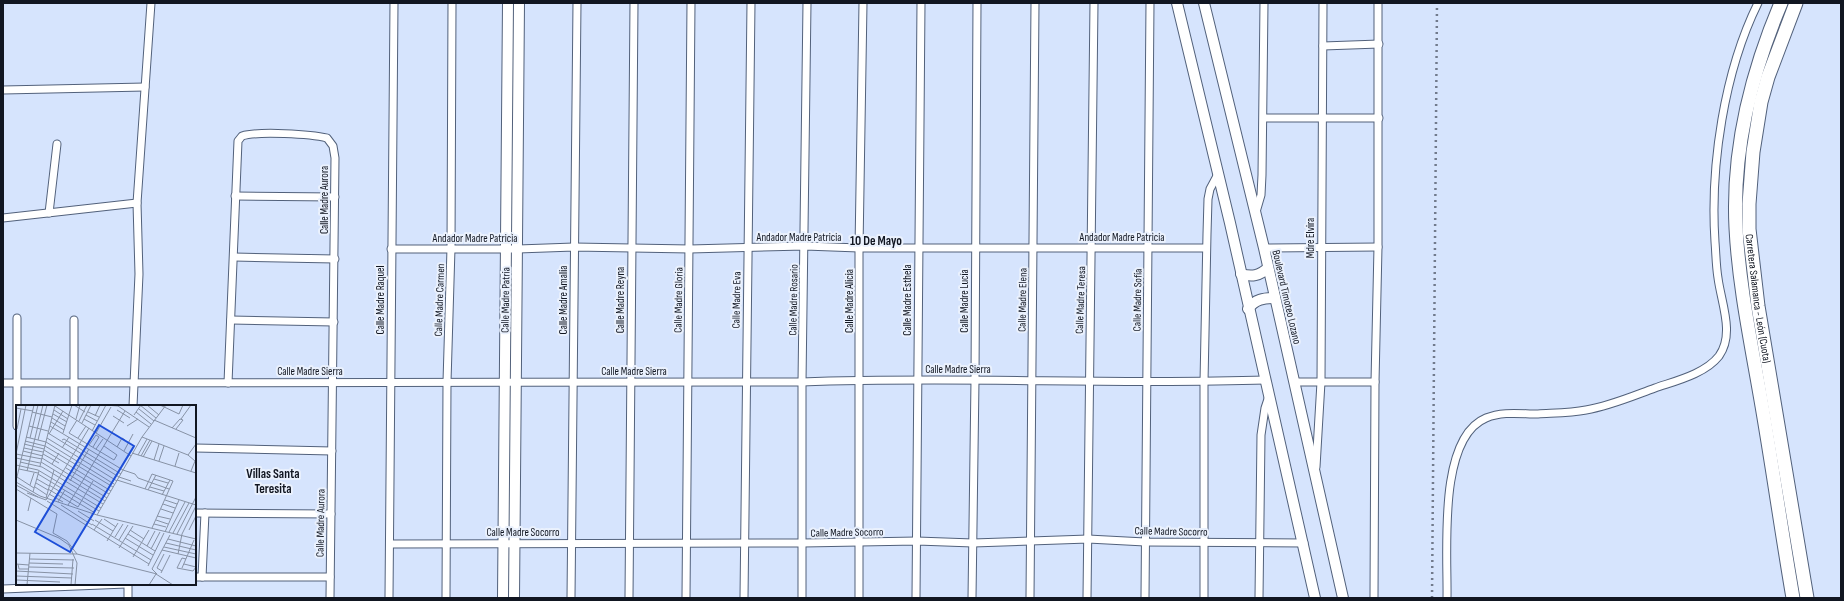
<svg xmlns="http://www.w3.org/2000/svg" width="1844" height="601" font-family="'Sofia Sans Condensed',sans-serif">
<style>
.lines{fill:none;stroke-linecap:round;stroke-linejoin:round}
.street-casing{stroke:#52617b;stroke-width:9}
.secondary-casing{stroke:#52617b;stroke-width:12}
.highway-casing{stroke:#52617b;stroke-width:15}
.street{stroke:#fff;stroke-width:7}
.secondary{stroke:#fff;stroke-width:10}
.highway{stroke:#fff;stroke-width:13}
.rail{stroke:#717a8c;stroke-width:2.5;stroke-dasharray:2 4;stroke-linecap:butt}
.labels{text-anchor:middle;stroke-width:4;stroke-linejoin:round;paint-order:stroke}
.street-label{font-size:11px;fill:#111621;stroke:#eaf1fd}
.quarter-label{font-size:13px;font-weight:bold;fill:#111621;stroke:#eaf1fd}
.inset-road{fill:none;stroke:#8792a5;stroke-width:1}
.view{fill:#1d4ed8;fill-opacity:0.15;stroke:#1d4ed8;stroke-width:2}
.inset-edge{fill:none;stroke:#111621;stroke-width:2}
</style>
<rect width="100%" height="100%" fill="#d6e4fd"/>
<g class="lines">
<defs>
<g id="street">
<path d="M1323,46L1379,44"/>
<path d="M3,90L145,87"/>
<path d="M1264,118H1379"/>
<path d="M235,196L335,197"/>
<path d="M1256,212L1261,195L1262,175L1264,3"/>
<path d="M49,213L57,144"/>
<path d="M3,218L137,203"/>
<path d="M1264,248L1378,247"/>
<path d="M391,249H518L574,247L690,249L805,246L859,248H1206"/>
<path d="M234,257L335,259"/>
<path d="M74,320V406"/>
<path d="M231,320L334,322"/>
<path d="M1294,382H1375"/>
<path d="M3,383L802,382C957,376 1111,385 1266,380"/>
<path d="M228,383L238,141L242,136C258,131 311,134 327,138L333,146L335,158L330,598"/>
<path d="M133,406L139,274L137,203L151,3"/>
<path d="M17,426V318"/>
<path d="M195,448L332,451"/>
<path d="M1316,467L1321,382L1323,3"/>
<path d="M195,513L331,514"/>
<path d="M390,544L803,543L917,541L973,543L1088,539L1145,542L1304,543"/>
<path d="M195,577H330"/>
<path d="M202,577L205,513"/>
<path d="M3,589L126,584"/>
<path d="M128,598V584"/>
<path d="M389,598L394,3"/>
<path d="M446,598L447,382L451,248L452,3"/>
<path d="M571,598L577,3"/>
<path d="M629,598L634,3"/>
<path d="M686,598L691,3"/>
<path d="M744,598L751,3"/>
<path d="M802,598V382L807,3"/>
<path d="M859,598V248L863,3"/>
<path d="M916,598L921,3"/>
<path d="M972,598L975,380L977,3"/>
<path d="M1030,598L1035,3"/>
<path d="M1087,598L1094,3"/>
<path d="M1145,598L1150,3"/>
<path d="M1204,598V382L1207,234L1208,199L1210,189L1217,176"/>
<path d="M1259,598L1261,435L1265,408L1269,396"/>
<path d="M1374,598L1375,382L1378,247V3"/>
<path d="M1447,598C1448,554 1437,438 1486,418C1503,411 1521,414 1538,414C1554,413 1571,413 1586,410C1610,406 1633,396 1655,388C1675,381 1705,374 1719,356C1735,334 1721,302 1718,278C1716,266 1716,254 1715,242C1710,166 1724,72 1758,3"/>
</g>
<g id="secondary">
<path d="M1177,3L1230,223L1315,598"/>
<path d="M1204,3L1264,248L1343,598"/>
<path d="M1241,274C1252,277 1259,276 1268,268"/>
<path d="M1248,309C1255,299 1264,298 1275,298"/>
<path d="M503,598L508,3"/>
<path d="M514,598L519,3"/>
</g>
<g id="highway">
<path d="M1781,3C1751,74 1732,150 1736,228C1739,287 1752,347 1762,406C1773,470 1782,534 1793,598"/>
<path id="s1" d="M1796,3L1768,77L1761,102L1753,152L1749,204V229L1758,306L1807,598"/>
</g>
</defs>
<use href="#street" class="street-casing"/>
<use href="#secondary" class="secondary-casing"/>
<use href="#highway" class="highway-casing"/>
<use href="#street" class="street"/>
<use href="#secondary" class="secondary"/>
<use href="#highway" class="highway"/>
<path class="rail" d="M1432,598L1437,3"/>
</g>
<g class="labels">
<g class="street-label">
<text transform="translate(324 200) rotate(-90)" y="4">Calle Madre Aurora</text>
<text x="799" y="241">Andador Madre Patricia</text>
<text x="1122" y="241">Andador Madre Patricia</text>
<text x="475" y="242">Andador Madre Patricia</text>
<text transform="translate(1310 238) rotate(-90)" y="4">Mdre Elvira</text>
<text transform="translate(1287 297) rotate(77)" y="4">Boulevard Timoteo Lozano</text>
<text dy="4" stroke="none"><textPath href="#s1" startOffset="303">Carretera Salamanca - León (Cuota)</textPath></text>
<text transform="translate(380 300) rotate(-90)" y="4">Calle Madre Raquel</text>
<text transform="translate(439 300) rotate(-88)" y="4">Calle Madre Carmen</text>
<text transform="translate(505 300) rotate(-89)" y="4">Calle Madre Patria</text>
<text transform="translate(563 300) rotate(-90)" y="4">Calle Madre Amalia</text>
<text transform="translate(620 300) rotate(-90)" y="4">Calle Madre Reyna</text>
<text transform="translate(678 300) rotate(-89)" y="4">Calle Madre Gloria</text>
<text transform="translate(736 300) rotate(-89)" y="4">Calle Madre Eva</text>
<text transform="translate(793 300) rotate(-89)" y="4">Calle Madre Rosario</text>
<text transform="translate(907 300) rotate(-90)" y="4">Calle Madre Esthela</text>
<text transform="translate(1022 300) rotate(-89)" y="4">Calle Madre Elena</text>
<text transform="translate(1080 300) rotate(-88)" y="4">Calle Madre Teresa</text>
<text transform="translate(1137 300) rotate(-89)" y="4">Calle Madre Sofía</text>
<text transform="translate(849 301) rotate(-90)" y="4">Calle Madre Alicia</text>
<text transform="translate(964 301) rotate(-90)" y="4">Calle Madre Lucía</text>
<text x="958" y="373">Calle Madre Sierra</text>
<text x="310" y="375">Calle Madre Sierra</text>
<text x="634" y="375">Calle Madre Sierra</text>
<text transform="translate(320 523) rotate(-89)" y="4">Calle Madre Aurora</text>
<text transform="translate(1171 531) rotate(1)" y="4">Calle Madre Socorro</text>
<text x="523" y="536">Calle Madre Socorro</text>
<text transform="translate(847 532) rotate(-1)" y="4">Calle Madre Socorro</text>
</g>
<g class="quarter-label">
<text x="876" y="245">10 De Mayo</text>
<text x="273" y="478">Villas Santa<tspan x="273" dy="15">Teresita</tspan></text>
</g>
</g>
<g transform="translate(16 405)">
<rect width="180" height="180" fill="#d6e4fd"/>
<path class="inset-road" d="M58,0L69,7M89,0L102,1L133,22M124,0L140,13M131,0L143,10M144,0L163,9L167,0M39,1L115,51M0,3L17,6M123,4L138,16M38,5L52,14M101,5L114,13M16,7L36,12M72,7L83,12M120,7L135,19M37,9L51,17M70,10L81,16M118,10L125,0M79,11L84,0M97,11L108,18M36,13L49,21M60,14L64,0M68,14L79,20M165,14L175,0M61,15L53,28L98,55L101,50L88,41M138,15L180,33M63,16L71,0M35,17L48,25M66,18L75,0M13,21L32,26M34,21L107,65M111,21L122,14M156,23L164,14L167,15L160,24M1,24L5,4M76,26L90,0M32,28L103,72L115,76M47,28L56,0M80,28L95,2M33,29L47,6M10,32L30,37L98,79M126,32L172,50L179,56L175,66M14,33L22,0M31,33L101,76M62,33L70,21M22,35L31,0M46,35L48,34L105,69M9,36L29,41M8,39L28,44M73,40L80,30L83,32L77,42M29,41L97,82M101,42L106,33L109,35M8,43L27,47M46,43L53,32M80,44L87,34M28,45L95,86M7,46L27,51M108,46L117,29M116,48L180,68M0,49L10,0M0,49L26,54M27,49L43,58M122,50L131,34M172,50L180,39M125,51L134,35M127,52L136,36M0,53L24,58M26,53L91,93M138,55L143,39M143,56L148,41M4,57L26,62L87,99M25,57L89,96M36,59L43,48M0,60L22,65L85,103M24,61L39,0M159,61L163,48M50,63L93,89M3,64L22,68M107,65L119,69L122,73L153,84M11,66L27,0M22,69L83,106M1,72L18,83M103,72L126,32L150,0M21,74L33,81M138,74L152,78M101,75L180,100M0,76L18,0M54,76L73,44M0,77L24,91L81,110L180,134M20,78L32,85M0,80L22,92M14,80L18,68M33,80L79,108M19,82L31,90M134,82L148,86M0,84L41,109L37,128L51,136L61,149M32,84L62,102M129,84L136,69L157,76L136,123M132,85L140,70M17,87L23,66M11,88L30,95L73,23M33,89L47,97M146,90L154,75M30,93L38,65M149,95L161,99M31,96L133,159M42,97L49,85M147,99L159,103M45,100L76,120M52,100L109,6M62,102L77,76M145,104L157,108M12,106L15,93M62,106L78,116M81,110L103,72M141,111L154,114M88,114L100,122M0,115L43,133L53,140L61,158L59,180M79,115L97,126M140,115L152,119M76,119L135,155M138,119L150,122M78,125L86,114M114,125L128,134M173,125L180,111M149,127L163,95M153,127L169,97M157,128L173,98M112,129L139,146M161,129L180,92M99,132L107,119M109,133L137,150M152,134L180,141M103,135L112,120M91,136L102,118M150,138L180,145M131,141L139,126M148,142L180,149M103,143L117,121M135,144L144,127M146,145L180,153M0,148L61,149L141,169L136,164L154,130M162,149L166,129L180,101M117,152L133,125M14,154L58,155M170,154L166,153L161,163L177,166L180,162M13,158L47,159M0,159L13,160M2,159L3,164H13M168,159L180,162M132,161L148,128M13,162L58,163M166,163L178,135M0,166L57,169M146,166L141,163L148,149M145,168L154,150M0,171L56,173M1,175L44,177M11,180L14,148M55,180L57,154M133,180L140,169L157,180"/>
<path class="view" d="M83,20L118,41L54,147L19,127Z"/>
<rect width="180" height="180" class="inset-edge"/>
</g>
<rect width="1844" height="601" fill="none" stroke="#111621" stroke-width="8"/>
</svg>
